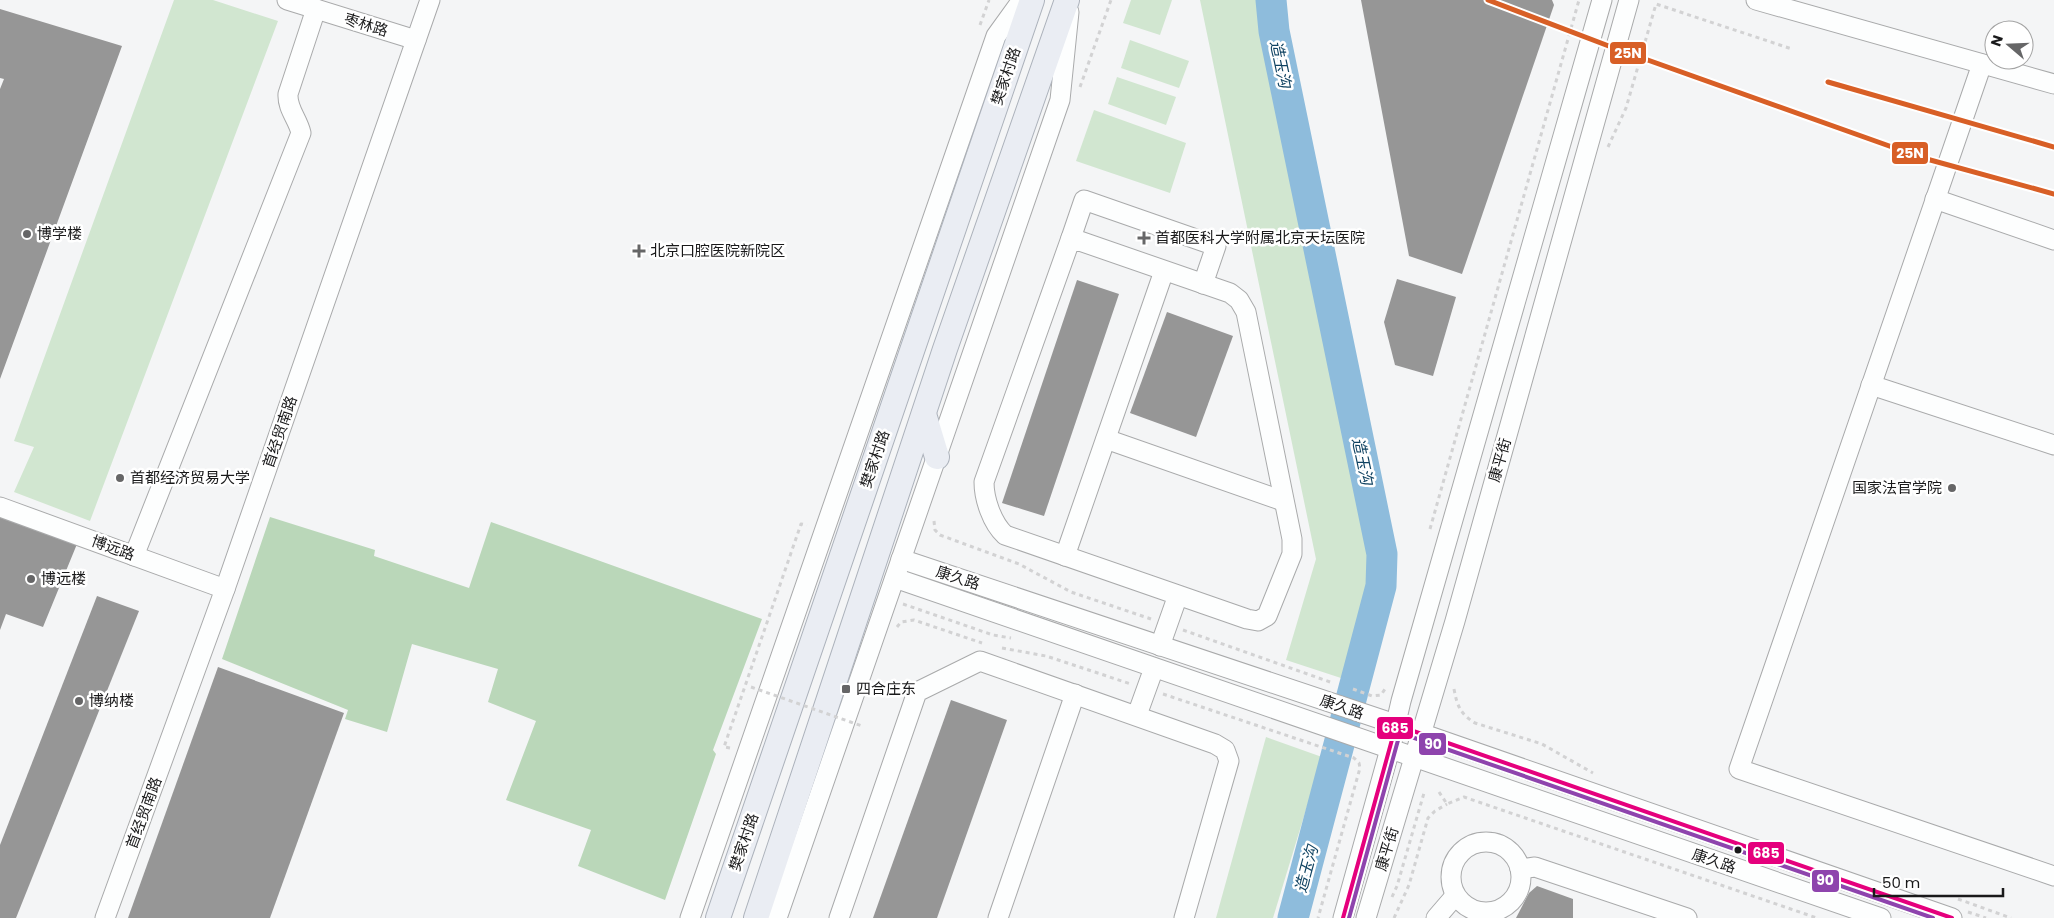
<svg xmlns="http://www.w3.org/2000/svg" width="2054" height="918" font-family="Poppins,'Noto Sans SC',sans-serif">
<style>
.green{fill:#d1e6d0}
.forest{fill:#bad7b9}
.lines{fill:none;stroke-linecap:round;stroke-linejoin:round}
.river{stroke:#8ebcdc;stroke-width:31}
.building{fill:#969696}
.minor-casing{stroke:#a9aaab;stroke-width:21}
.major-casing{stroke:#acb2bb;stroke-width:26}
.path{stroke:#d2d2d3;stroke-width:3;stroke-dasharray:4 4;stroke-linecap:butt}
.minor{stroke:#fdfefe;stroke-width:19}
.major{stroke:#eaedf3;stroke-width:24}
.path-bridge{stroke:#d2d2d3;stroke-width:3;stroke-dasharray:4 4;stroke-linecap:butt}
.bus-1-casing{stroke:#fff;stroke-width:8}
.bus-2-casing{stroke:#fff;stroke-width:8}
.bus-1{stroke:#e5007d;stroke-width:4}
.bus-2{stroke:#8e44ad;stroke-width:4}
.metro-1-casing{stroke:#fff;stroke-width:9}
.metro-1{stroke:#d85f26;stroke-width:5}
.poi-dot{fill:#666667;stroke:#fff;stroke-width:2}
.bus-dot{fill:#19191a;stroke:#fff;stroke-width:2}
.labels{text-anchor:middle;stroke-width:5;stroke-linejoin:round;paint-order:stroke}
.street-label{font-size:15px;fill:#19191a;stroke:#fff}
.poi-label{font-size:15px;fill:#19191a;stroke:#fff;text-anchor:start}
.water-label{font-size:16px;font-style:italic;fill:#104362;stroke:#fff}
.line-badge{stroke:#fff;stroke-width:2}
.badge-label{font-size:14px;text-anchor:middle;font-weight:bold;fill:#fff}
</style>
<rect width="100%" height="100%" fill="#f4f5f6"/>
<g class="green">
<path d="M174,0H213L278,21L90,521L14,492L34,447L14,441Z"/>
<path d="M1131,0H1172L1160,35L1123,23Z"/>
<path d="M1200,0H1258L1259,13L1372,556L1370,581L1344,679L1286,660L1316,559Z"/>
<path d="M1130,40L1189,61L1179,88L1121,68Z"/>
<path d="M1117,77L1176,97L1166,125L1108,104Z"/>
<path d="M1094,110L1186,143L1170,193L1076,161Z"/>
<path d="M1266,737L1322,757L1273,918H1216Z"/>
</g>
<path class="forest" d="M270,517L375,550L374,556L469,588L491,522L762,619L713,750L716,754L665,900L578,866L591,830L506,800L536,721L488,702L498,669L412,644L387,732L345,719L348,710L222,659Z"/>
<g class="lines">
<path class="river" d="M1271,0L1274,31L1382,554L1381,586L1293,918"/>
</g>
<g class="building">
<path d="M1361,0H1552L1554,5L1462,274L1409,256Z"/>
<path d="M0,9L122,46L0,379V89L4,79L0,78Z"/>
<path d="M1397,279L1456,297L1433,376L1395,365L1384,322Z"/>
<path d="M1077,280L1119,294L1044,516L1002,503Z"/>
<path d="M1167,312L1233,336L1196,437L1130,413Z"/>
<path d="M0,515L77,544L43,627L6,614L0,630Z"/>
<path d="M97,596L139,611L16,918H0V845Z"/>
<path d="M218,667L344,713L270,918H128Z"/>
<path d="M951,700L1007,720L937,918H873Z"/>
<path d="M1537,886L1573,899V918H1516L1529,893Z"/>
</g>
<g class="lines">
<defs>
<g id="minor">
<path d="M287,0L416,40"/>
<path d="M1756,0L2054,84"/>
<path d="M1982,64L1739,769L2054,876"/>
<path d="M1935,199L2054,240"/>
<path d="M1071,238L1084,200L1216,246L1203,284"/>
<path d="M1871,385L2054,445"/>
<path d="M1106,439L1283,501"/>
<path d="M0,507L225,589"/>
<path d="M134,556L301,133C298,119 287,109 288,94L316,9"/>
<path d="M1065,556L1164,271"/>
<path d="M901,559L1386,721L1952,918"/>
<path d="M895,578L1881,918"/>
<path d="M1160,646L1178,595L1247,619L1258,621L1267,616L1292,554V539L1246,312L1239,300L1230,293L1071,238L984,482C984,499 992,523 1005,535L1178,595"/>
<path d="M1137,715L1154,668"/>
<circle cx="1486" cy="877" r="35"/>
<path d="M1520,869L1535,867L1687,918"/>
<path d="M105,918L225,589L430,0"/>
<path d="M690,918L996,36L1022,0"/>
<path d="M777,918L1060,100L1069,12"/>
<path d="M839,918L917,692L980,661L1215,744L1225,750L1229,761L1184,918"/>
<path d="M998,918L1075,694"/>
<path d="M1343,918L1390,749L1401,701L1602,0"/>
<path d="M1366,918L1455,621L1629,0"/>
<path d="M1436,918L1455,896"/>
</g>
<g id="major">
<path d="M924,414L937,457"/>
<path d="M718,918L1032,0"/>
<path d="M756,918L945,349L1067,0"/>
</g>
</defs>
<use href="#minor" class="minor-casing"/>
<use href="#major" class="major-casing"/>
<g class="path">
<path d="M980,25L989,0"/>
<path d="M1080,87L1111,0"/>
<path d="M1608,147L1626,108L1656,4L1792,49"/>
<path d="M934,521L935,530L940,535L1019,564L1071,592L1151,619"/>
<path d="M1430,529L1579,0"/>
<path d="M903,604L993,635L1011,638"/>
<path d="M897,627L901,622L914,620L982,643"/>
<path d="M1183,630L1333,683"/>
<path d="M1002,648L1046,656L1131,684"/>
<path d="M1353,689L1372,696L1381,695L1385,689"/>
<path d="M1454,689C1457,705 1460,714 1475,723L1542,744L1593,773"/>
<path d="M1163,694L1354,758L1359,763L1360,768L1318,918"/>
<path d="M730,748L724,747L801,524L807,525"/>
<path d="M1439,792L1447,804L1464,797L1817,918"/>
<path d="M1392,897L1397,886L1424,793"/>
<path d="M1958,899L2011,918"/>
<path d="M1968,912L1986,918"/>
<path d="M1394,918L1409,885L1428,818L1435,811L1447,804"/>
</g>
<use href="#minor" class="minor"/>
<use href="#major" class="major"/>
<path class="path-bridge" d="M751,687L862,726"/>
<defs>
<path id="bus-1" d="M1343,918L1396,725L1952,918"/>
<path id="bus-2" d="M1349,918L1400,733L1933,918"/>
</defs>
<use href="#bus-1" class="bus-1-casing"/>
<use href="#bus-2" class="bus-2-casing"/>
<use href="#bus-1" class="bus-1"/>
<use href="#bus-2" class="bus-2"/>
<defs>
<g id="metro-1">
<path d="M1488,0L1614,48L1923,158L2054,194"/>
<path d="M1828,82L2054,147"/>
</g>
</defs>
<use href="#metro-1" class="metro-1-casing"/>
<use href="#metro-1" class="metro-1"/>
</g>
<g class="poi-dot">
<circle cx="27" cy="234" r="5"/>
<path d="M1141.5 230.5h5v5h5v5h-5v5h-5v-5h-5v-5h5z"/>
<path d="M636.5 243.5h5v5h5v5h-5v5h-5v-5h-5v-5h5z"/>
<circle cx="120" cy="478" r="5"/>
<circle cx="1952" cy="488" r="5"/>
<circle cx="31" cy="579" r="5"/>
<rect x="841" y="684" width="10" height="10" rx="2.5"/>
<circle cx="79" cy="701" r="5"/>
</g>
<circle class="bus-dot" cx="1738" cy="850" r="4.5"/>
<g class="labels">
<g class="street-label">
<text transform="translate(366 25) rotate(17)" y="5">枣林路</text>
<text transform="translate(1006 76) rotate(-71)" y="5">樊家村路</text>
<text transform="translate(280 432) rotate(-71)" y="5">首经贸南路</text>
<text transform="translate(875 459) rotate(-71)" y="5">樊家村路</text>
<text transform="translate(1500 460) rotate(-74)" y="5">康平街</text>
<text transform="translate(113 548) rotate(20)" y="5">博远路</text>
<text transform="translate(958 578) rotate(18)" y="5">康久路</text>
<text transform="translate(1342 707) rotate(19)" y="5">康久路</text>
<text transform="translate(144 813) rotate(-70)" y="5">首经贸南路</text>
<text transform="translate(744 842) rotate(-71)" y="5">樊家村路</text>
<text transform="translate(1387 849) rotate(-73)" y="5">康平街</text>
<text transform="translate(1714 861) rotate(19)" y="5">康久路</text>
</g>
<g class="poi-label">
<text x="37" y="239">博学楼</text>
<text x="1155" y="243">首都医科大学附属北京天坛医院</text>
<text x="650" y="256">北京口腔医院新院区</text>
<text x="130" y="483">首都经济贸易大学</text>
<text x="1942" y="493" text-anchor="end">国家法官学院</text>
<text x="41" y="584">博远楼</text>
<text x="856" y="694">四合庄东</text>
<text x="89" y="706">博纳楼</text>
</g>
<g class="water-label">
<text transform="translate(1281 64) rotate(78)" y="6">造玉沟</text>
<text transform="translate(1363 461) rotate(78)" y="6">造玉沟</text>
<text transform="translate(1306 869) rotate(-75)" y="6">造玉沟</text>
</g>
</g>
<g class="line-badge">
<rect x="1609" y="41" width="38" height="24" rx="5" fill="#d85f26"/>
<rect x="1891" y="141" width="38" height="24" rx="5" fill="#d85f26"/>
<rect x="1376" y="716" width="38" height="24" rx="5" fill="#e5007d"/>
<rect x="1418" y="732" width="29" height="24" rx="5" fill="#8e44ad"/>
<rect x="1747" y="841" width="38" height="24" rx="5" fill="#e5007d"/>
<rect x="1811" y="869" width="29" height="24" rx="5" fill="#8e44ad"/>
</g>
<g class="badge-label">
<text x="1628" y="58">25N</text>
<text x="1910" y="158">25N</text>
<text x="1395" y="733">685</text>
<text x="1433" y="749">90</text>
<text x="1766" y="858">685</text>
<text x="1825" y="885">90</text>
</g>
<g transform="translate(2009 45) rotate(289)"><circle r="24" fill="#ffffff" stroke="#a3a3a3"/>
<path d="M0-4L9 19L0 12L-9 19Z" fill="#666667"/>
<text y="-8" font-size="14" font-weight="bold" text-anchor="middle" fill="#19191a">N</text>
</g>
<path d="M1874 888v8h129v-8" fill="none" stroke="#19191a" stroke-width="2.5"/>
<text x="1882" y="888" font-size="15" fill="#19191a" stroke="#ffffff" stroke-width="4" paint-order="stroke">50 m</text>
</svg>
